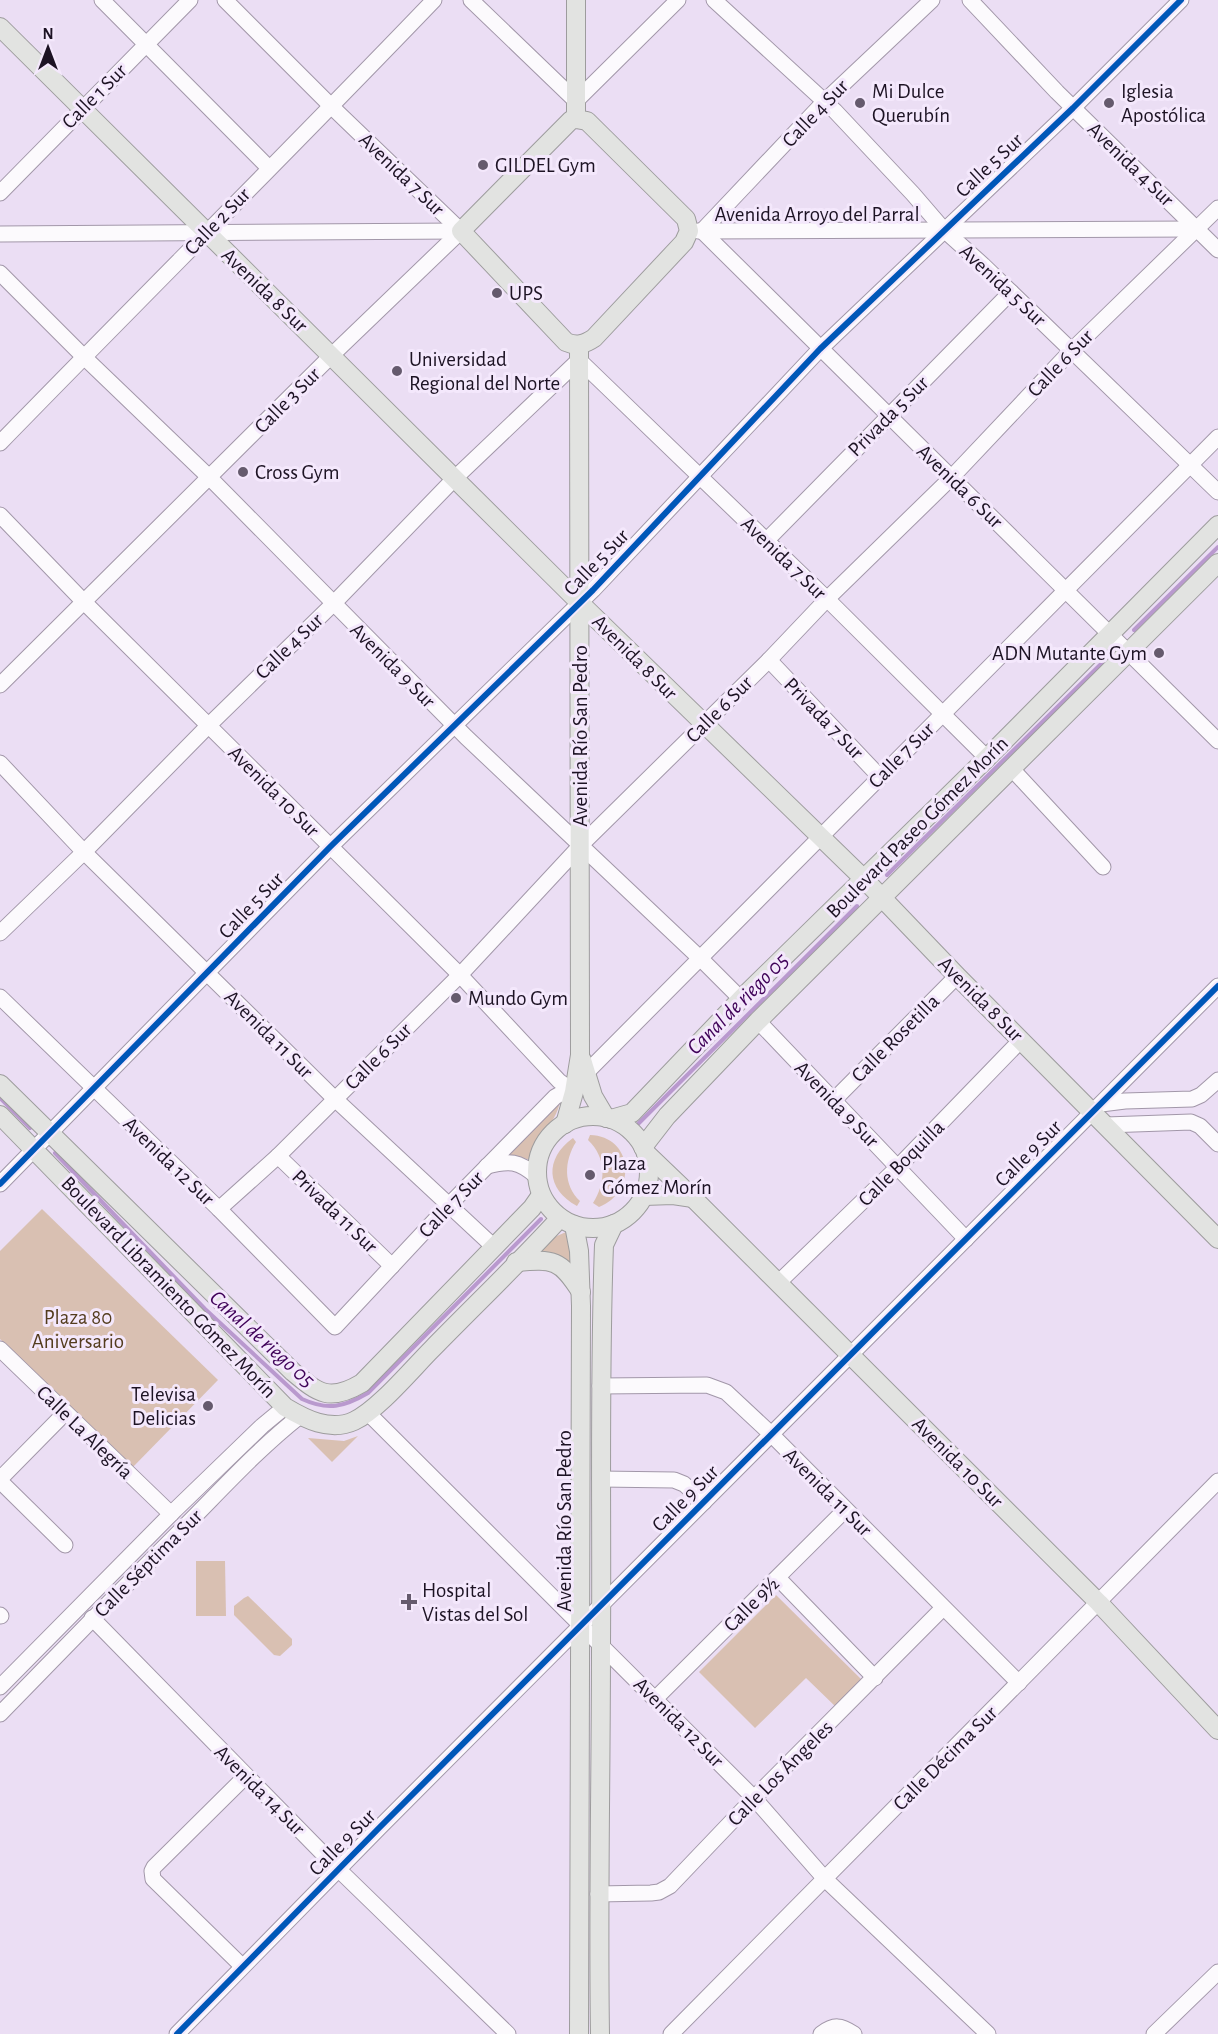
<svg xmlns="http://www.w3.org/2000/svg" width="1218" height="2034" font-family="'Alegreya Sans',sans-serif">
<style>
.green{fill:#d9c0b2}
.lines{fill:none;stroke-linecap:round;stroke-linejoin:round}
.stream{stroke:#b999ce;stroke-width:4}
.minor-casing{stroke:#a297a9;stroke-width:17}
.major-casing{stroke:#9d9c9d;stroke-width:20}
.minor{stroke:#fcfafd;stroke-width:15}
.major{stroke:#e2e3e1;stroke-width:18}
.cycleway-casing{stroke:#f4e8fc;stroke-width:10}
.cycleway{stroke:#0057b8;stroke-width:6}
.poi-dot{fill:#655a6d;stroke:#f4e8fc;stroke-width:2}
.labels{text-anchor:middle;stroke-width:6;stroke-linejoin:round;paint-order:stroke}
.poi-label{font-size:21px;fill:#1d1324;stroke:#f4e8fc;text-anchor:start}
.street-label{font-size:21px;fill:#1d1324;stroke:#f4e8fc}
.park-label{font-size:21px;fill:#533c1e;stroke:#f4e8fc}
.water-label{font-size:22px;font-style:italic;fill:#3f0258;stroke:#f4e8fc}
</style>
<rect width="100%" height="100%" fill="#ebdef4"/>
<g class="green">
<path d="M561,1097C558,1122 538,1134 531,1160L504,1154Z"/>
<path d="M590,1135C633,1136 638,1192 599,1207L593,1203C606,1183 607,1158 588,1140Z"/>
<path d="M573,1138L576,1142C564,1161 563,1185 580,1201L577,1206C546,1189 544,1159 573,1138Z"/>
<path d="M42,1209L218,1380L132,1468L0,1339V1251Z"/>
<path d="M566,1232L572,1245V1267L539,1255L550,1239Z"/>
<path d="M358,1436L332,1462L308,1438L344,1441Z"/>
<path d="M196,1561H225L226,1616H196Z"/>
<path d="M776,1595L864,1682L837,1708L806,1678L755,1728L699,1672Z"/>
<path d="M248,1596L292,1639V1645L280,1656L274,1655L234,1615V1606L244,1598Z"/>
</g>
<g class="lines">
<g class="stream">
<path d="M1134,630L1218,547"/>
<path d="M887,875L1104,661"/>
<path d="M0,1098L30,1128"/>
<path d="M639,1123L857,906"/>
<path d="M55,1153L205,1309L302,1399C328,1411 344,1407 368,1393L541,1219"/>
</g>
<defs>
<g id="minor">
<path d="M102,0L269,168"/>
<path d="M225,0L332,107L461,231"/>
<path d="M471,0L576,101L678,0"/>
<path d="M714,0L835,111L913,194L944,230L983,265L1218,492"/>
<path d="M932,0L825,101L702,231L1218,741"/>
<path d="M970,0L1057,92L1218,250"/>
<path d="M0,193L190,0"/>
<path d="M698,231L1198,229"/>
<path d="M0,234L461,231"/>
<path d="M0,273L84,357L209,477L466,737L704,962L741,999"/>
<path d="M0,443C144,295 291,149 434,0"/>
<path d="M0,515L84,602L460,975L559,1081L574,1092"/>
<path d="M766,541L1011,292"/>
<path d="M769,660L880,777"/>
<path d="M0,685L332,355L461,231"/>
<path d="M0,763L84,852L335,1099L494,1247"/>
<path d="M1012,769L1103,867"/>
<path d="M0,933L84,852L208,726L333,604L455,478L579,360L827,599L987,758"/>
<path d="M0,997L219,1209L335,1327L449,1205L555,1097L562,1093L574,1092"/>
<path d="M758,1021L966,1239"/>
<path d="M585,1074L1218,437"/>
<path d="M834,1100L957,976"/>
<path d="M1101,1104L1125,1101L1192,1099L1201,1095L1218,1080"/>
<path d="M1106,1125L1191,1122L1200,1126L1218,1144"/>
<path d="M278,1156L392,1266"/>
<path d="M487,1166C509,1160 519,1161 536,1176"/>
<path d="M0,1184L330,847L593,590L820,349L1073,108L1181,0"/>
<path d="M219,1209L278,1156L460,975L580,846L769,660L827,599L951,478L1071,351L1218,208"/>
<path d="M778,1283L898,1167L1021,1040"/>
<path d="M0,1349L171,1514"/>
<path d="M600,1386L707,1385L726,1392L771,1434L1019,1683"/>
<path d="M367,1412L754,1798L825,1879L988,2034"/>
<path d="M0,1479L65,1413"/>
<path d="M600,1479L674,1480L684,1484L704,1502"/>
<path d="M0,1481L65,1545"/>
<path d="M778,1578L875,1678"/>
<path d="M0,1615L1,1616"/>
<path d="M92,1618L338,1869L508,2034"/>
<path d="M0,1687L175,1510L262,1426L285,1407"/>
<path d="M656,1698L845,1510"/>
<path d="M0,1714C61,1651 122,1589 184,1527C222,1489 258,1449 300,1416"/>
<path d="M598,1894L651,1893L659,1892L670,1886L754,1798L943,1608"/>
<path d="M242,1966L153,1879L152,1871L154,1867L246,1776"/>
<path d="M177,2034L379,1828L1218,986"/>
<path d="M671,2034L1218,1481"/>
<path d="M821,2034C834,2024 841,2025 854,2034"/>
<path d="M1154,2034L1218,1972"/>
</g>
<g id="major">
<path d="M0,27L580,603L865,880L957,976L1218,1239"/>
<path d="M576,119L587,121L686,219L689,231L684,242L594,338C585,344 577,347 566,342L461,231L571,120Z"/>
<path d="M576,119V0"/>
<path d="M582,1060L593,1096L606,1118"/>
<path d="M0,1084L293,1372C319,1394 330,1402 362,1383L532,1208L541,1195"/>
<path d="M0,1115L285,1407C305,1419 330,1432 354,1421C378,1410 412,1369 432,1349C474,1306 519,1263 560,1218"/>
<circle cx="593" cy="1172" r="56"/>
<path d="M611,1119L632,1113L741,999L987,758L1218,525"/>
<path d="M565,1124L574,1092L580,1055L579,345"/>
<path d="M643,1147L667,1116L758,1021L1218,563"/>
<path d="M646,1153L693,1198L1099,1603L1218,1730"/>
<path d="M644,1196L673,1195L693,1198"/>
<path d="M574,1225L579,1251L581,1306L579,2034"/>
<path d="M516,1262C554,1259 560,1259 581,1292"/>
<path d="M600,2034C598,1904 601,1774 601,1644C602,1511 599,1378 604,1245L614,1224"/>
</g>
</defs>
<use href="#minor" class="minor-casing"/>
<use href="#major" class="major-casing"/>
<use href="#minor" class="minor"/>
<use href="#major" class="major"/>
<defs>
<g id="cycleway">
<path d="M0,1184L330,847L593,590L820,349L1073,108L1181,0"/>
<path d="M177,2034L379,1828L1218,986"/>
</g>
</defs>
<use href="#cycleway" class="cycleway-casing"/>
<use href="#cycleway" class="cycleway"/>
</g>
<g class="poi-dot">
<circle cx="860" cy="103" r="6"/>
<circle cx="1109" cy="103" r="6"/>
<circle cx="483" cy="165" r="6"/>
<circle cx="497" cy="293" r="6"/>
<circle cx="397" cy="371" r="6"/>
<circle cx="243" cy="472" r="6"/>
<circle cx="1159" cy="653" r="6"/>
<circle cx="456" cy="998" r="6"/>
<circle cx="590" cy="1175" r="6"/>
<circle cx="208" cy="1406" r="6"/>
<path d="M406 1593h6v6h6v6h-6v6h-6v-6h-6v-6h6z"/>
</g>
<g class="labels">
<g class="poi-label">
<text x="872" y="98">Mi Dulce<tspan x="872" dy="24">Querubín</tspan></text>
<text x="1121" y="98">Iglesia<tspan x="1121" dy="24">Apostólica</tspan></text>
<text x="495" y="172">GILDEL Gym</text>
<text x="509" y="300">UPS</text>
<text x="409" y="366">Universidad<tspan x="409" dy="24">Regional del Norte</tspan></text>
<text x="255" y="479">Cross Gym</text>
<text x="1147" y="660" text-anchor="end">ADN Mutante Gym</text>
<text x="468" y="1005">Mundo Gym</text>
<text x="602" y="1170">Plaza<tspan x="602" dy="24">Gómez Morín</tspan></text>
<text x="196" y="1401" text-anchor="end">Televisa<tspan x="196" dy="24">Delicias</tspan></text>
<text x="422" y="1597">Hospital<tspan x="422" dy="24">Vistas del Sol</tspan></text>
</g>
<g class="street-label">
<text transform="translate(94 96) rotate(-45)" y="7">Calle 1 Sur</text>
<text transform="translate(815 113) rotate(-46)" y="7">Calle 4 Sur</text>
<text transform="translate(1131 164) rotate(44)" y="7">Avenida 4 Sur</text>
<text transform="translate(989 165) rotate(-43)" y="7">Calle 5 Sur</text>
<text transform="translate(402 174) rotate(44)" y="7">Avenida 7 Sur</text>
<text x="817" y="221">Avenida Arroyo del Parral</text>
<text transform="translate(217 221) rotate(-46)" y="7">Calle 2 Sur</text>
<text transform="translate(1003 285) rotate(43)" y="7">Avenida 5 Sur</text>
<text transform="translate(265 290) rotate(44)" y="7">Avenida 8 Sur</text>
<text transform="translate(1060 363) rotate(-46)" y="7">Calle 6 Sur</text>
<text transform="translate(287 400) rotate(-45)" y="7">Calle 3 Sur</text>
<text transform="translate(888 416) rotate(-45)" y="7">Privada 5 Sur</text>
<text transform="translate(960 486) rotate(44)" y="7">Avenida 6 Sur</text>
<text transform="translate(784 558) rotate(44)" y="7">Avenida 7 Sur</text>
<text transform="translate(596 562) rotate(-46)" y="7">Calle 5 Sur</text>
<text transform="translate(289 646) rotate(-44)" y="7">Calle 4 Sur</text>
<text transform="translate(635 657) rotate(45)" y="7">Avenida 8 Sur</text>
<text transform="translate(393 665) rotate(45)" y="7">Avenida 9 Sur</text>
<text transform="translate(719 709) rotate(-45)" y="7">Calle 6 Sur</text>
<text transform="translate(824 718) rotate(46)" y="7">Privada 7 Sur</text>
<text transform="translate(580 736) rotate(-90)" y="7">Avenida Río San Pedro</text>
<text transform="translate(901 755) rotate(-45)" y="7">Calle 7 Sur</text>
<text transform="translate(274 791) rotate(45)" y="7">Avenida 10 Sur</text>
<text transform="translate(917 827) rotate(-45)" y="7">Boulevard Paseo Gómez Morín</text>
<text transform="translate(251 905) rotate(-46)" y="7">Calle 5 Sur</text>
<text transform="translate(981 999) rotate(45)" y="7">Avenida 8 Sur</text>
<text transform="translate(269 1034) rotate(45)" y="7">Avenida 11 Sur</text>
<text transform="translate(895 1038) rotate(-45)" y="7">Calle Rosetilla</text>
<text transform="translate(378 1056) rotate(-45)" y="7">Calle 6 Sur</text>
<text transform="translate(837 1104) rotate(46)" y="7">Avenida 9 Sur</text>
<text transform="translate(1028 1153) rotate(-45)" y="7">Calle 9 Sur</text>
<text transform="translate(169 1161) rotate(44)" y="7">Avenida 12 Sur</text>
<text transform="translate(901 1163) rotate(-45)" y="7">Calle Boquilla</text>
<text transform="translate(451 1204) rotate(-46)" y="7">Calle 7 Sur</text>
<text transform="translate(335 1211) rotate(44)" y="7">Privada 11 Sur</text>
<text transform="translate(169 1287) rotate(46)" y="7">Boulevard Libramiento Gómez Morín</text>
<text transform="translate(85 1432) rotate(44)" y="7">Calle La Alegría</text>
<text transform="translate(958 1462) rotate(45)" y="7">Avenida 10 Sur</text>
<text transform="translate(828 1492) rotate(45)" y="7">Avenida 11 Sur</text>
<text transform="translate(685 1498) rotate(-45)" y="7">Calle 9 Sur</text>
<text transform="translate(564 1521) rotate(-90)" y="7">Avenida Río San Pedro</text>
<text transform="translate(148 1563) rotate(-45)" y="7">Calle Séptima Sur</text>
<text transform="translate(751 1604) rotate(-45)" y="7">Calle 9½</text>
<text transform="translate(679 1722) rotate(45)" y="7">Avenida 12 Sur</text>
<text transform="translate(945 1758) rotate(-45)" y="7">Calle Décima Sur</text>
<text transform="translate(780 1773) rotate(-45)" y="7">Calle Los Ángeles</text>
<text transform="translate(260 1790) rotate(45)" y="7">Avenida 14 Sur</text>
<text transform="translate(342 1842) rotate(-45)" y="7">Calle 9 Sur</text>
</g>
<g class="park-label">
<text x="78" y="1324">Plaza 80<tspan x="78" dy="24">Aniversario</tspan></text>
</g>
<g class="water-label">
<text transform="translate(737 1003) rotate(-45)" y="8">Canal de riego 05</text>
<text transform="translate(263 1338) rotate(42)" y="8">Canal de riego 05</text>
</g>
</g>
<g transform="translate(48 48)" stroke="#f4e8fc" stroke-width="4.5" paint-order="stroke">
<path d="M0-4.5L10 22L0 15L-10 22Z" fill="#1d1324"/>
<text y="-9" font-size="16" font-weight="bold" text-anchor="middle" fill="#1d1324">N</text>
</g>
</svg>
